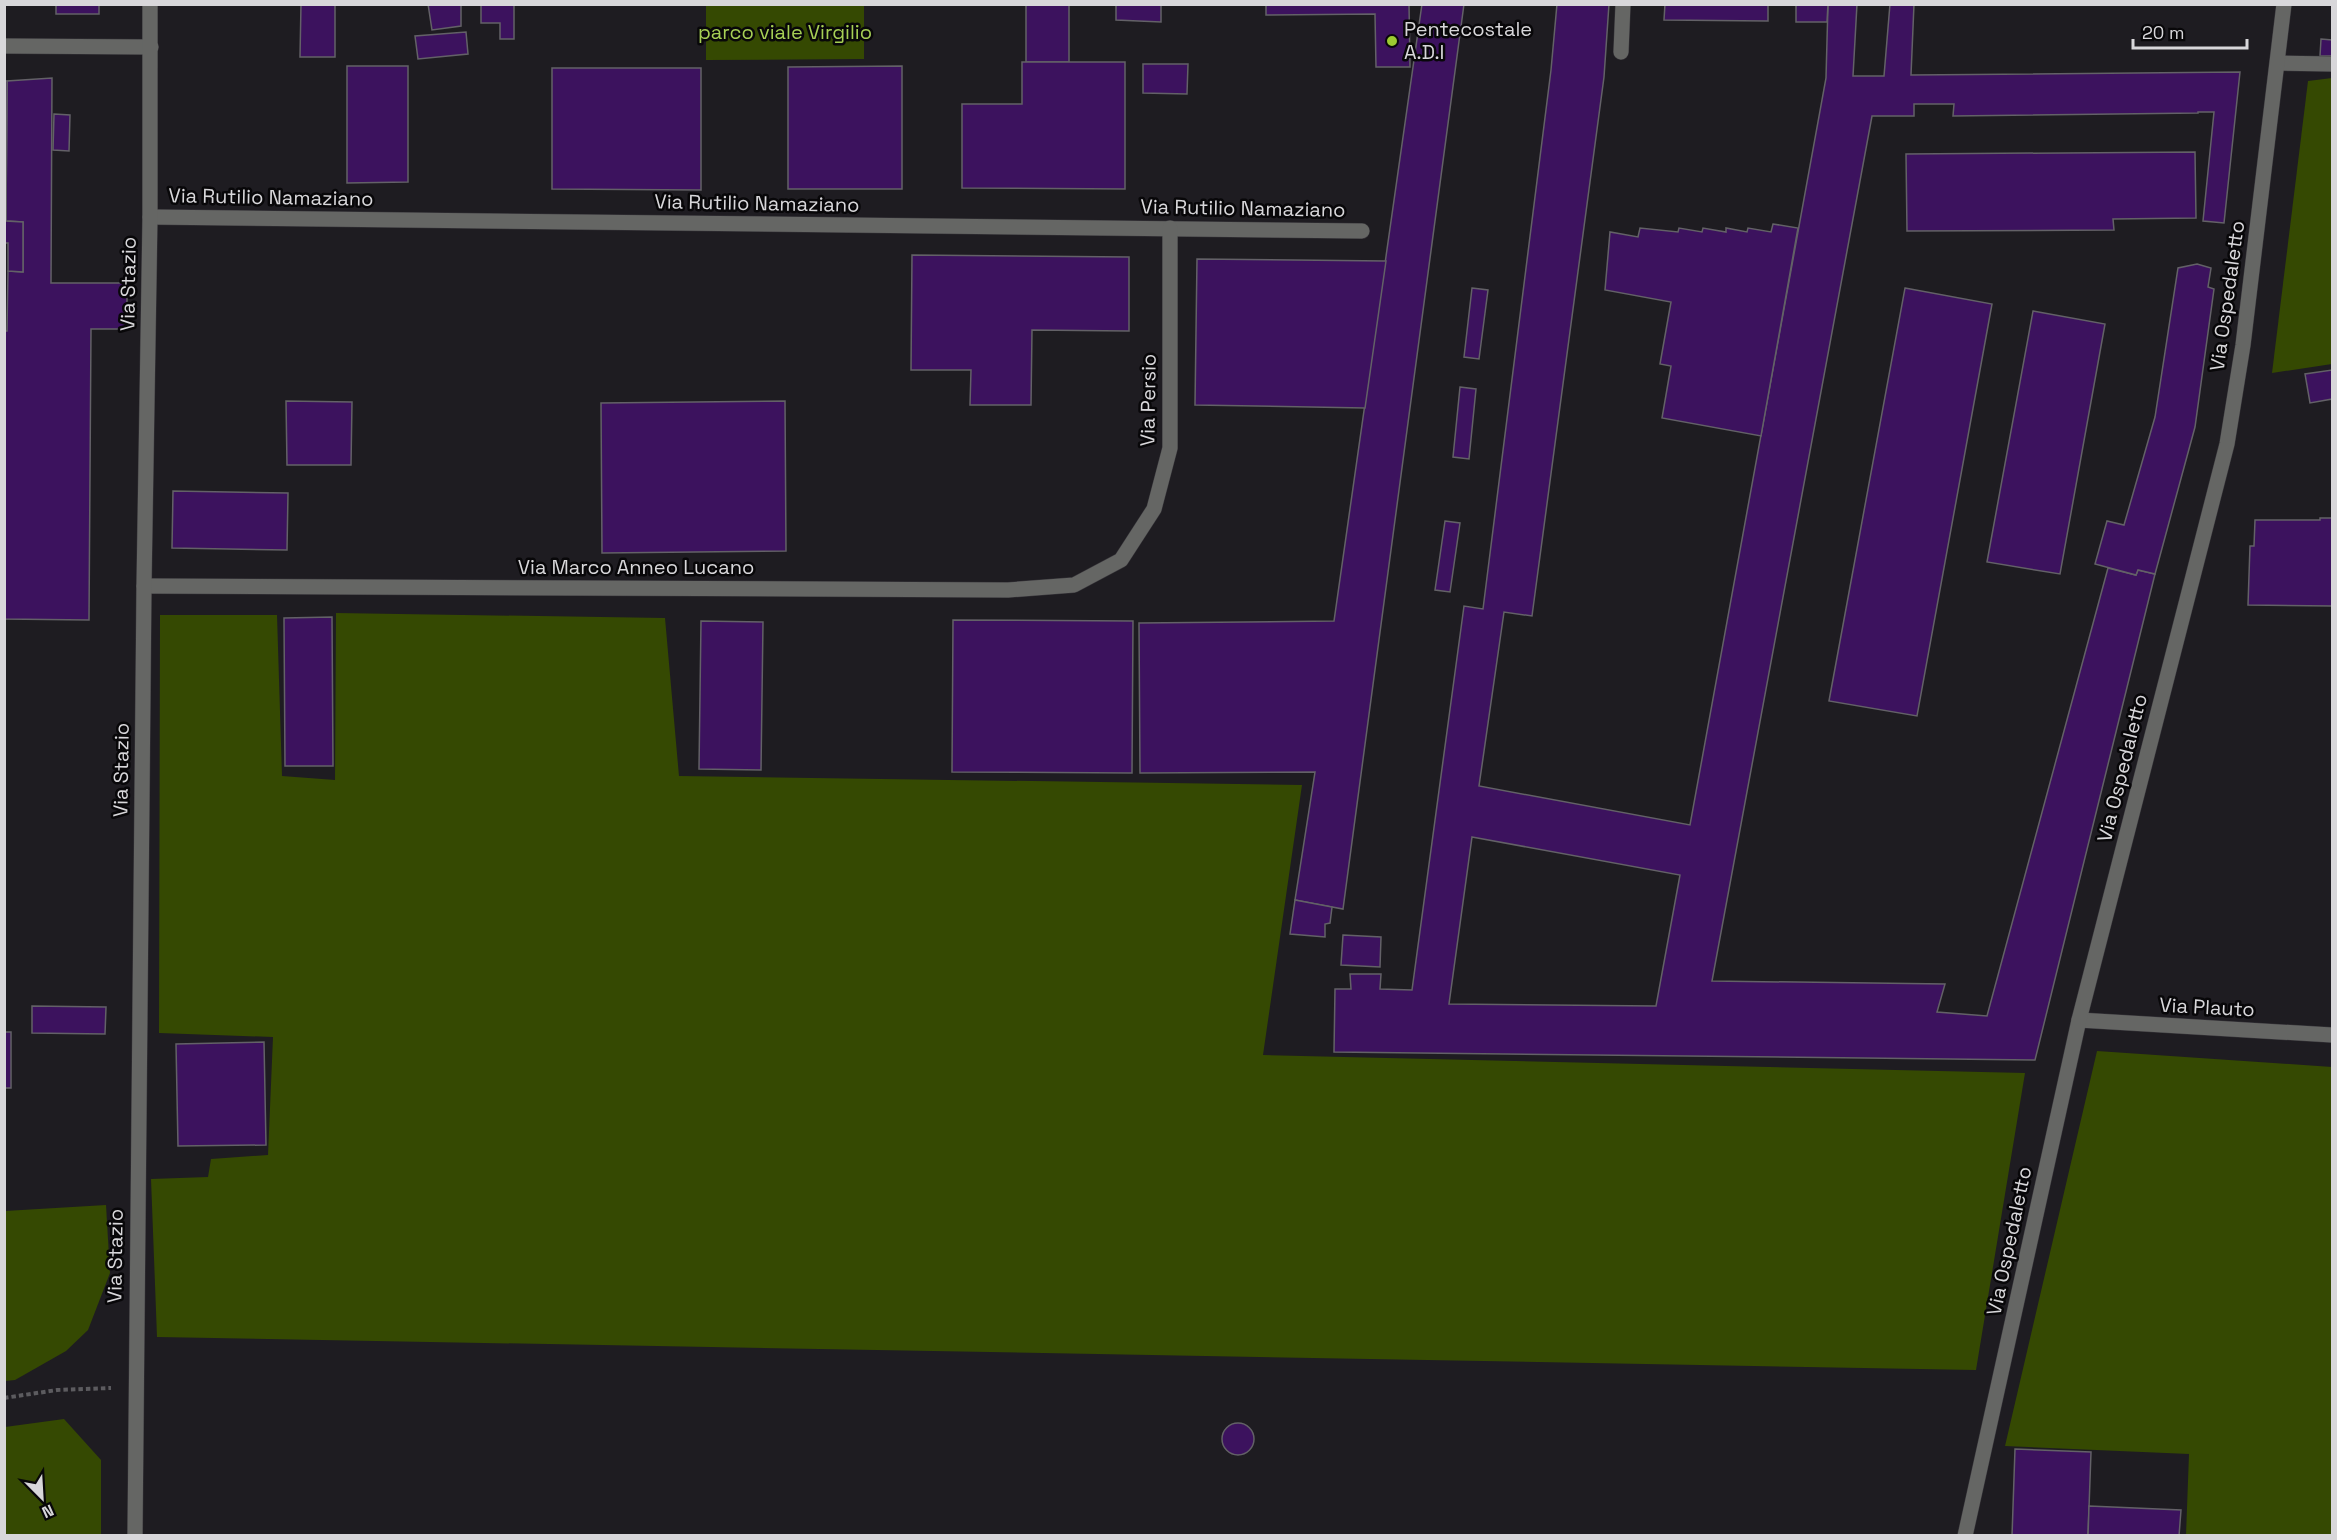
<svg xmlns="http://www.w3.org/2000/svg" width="2337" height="1540" font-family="'Space Grotesk',sans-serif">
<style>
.green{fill:#354902}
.building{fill:#3c125e;stroke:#636167;stroke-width:1.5;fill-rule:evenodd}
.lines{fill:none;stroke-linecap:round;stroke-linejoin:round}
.minor-casing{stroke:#38363b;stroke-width:16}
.path{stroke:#5c5b5f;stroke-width:4;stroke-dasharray:4.5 3;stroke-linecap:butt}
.minor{stroke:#656664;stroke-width:15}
.poi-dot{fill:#9cca31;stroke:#080709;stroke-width:2}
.labels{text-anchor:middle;stroke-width:5;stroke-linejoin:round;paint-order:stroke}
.poi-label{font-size:20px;fill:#d8d7da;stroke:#080709;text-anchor:start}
.park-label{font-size:20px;fill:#a6cf55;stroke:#080709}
.street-label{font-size:20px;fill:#d8d7da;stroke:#080709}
</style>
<rect width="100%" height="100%" fill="#1e1c21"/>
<g class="green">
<path d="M706,5H864V59L706,60Z"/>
<path d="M2332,78V364L2272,373L2308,81Z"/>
<path d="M336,613L665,618L679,776L1302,785L1263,1055L2025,1073L1976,1370L157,1337L151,1179L208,1177L211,1159L268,1155L273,1037L159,1033L160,615H277L282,776L335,780Z"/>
<path d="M2097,1051L2332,1067V1535H2186L2189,1454L2005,1446Z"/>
<path d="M106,1205L110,1273L88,1330L66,1351L15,1380L5,1381V1211Z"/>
<path d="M64,1419L101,1460V1535H5V1427Z"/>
</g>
<g class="building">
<rect x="56" y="4" width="43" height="10"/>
<path d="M301,4H335V57H300Z"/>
<path d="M428,4H461V26L432,30Z"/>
<path d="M481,4H514V39H500V23H481Z"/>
<rect x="1026" y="4" width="43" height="58"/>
<path d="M1116,4H1161V22L1116,20Z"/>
<path d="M1266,4H1409L1410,67H1376L1375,14L1266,15Z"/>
<path d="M1422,4H1464L1343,909L1295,900L1315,772L1140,773L1139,623L1334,621Z"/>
<path d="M1557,4H1609L1604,77L1532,616L1504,612L1479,786L1690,825L1826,78L1828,4H1857L1853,76H1884L1890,4H1914L1911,75L2240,72L2224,223L2203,221L2214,112H2198V113L1953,116L1954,104H1914V116H1872L1712,981L1945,984L1937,1012L1987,1016L2108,568L2136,575L2138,570L2155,574L2035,1060L1334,1052L1335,989H1351L1350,974H1381L1380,989L1412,990L1464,606L1483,609L1551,70ZM1472,837L1680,875L1656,1006L1449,1004Z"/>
<path d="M1665,4H1768V21L1664,20Z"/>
<path d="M1796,4H1828L1827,22H1796Z"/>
<path d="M466,32L468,54L418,59L415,36Z"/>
<path d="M2321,39L2332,40V56H2320Z"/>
<path d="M1022,62H1125V189L962,188V104H1022Z"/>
<path d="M1143,64H1188L1187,94L1143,93Z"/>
<path d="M347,66H408V182L347,183Z"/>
<path d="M902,66V189H788V67Z"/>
<path d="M552,68H701V190L552,189Z"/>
<path d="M52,78L51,283H127V329H91L89,620L4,619V331H7L8,271L23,272V222L6,221L7,81Z"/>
<path d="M4,81H7L6,221L23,222V272L8,271V243H4Z"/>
<path d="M54,114L70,115L69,151L53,150Z"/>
<path d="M2195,152L2196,218L2113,219L2114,230L1907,231L1906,154Z"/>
<path d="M1773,224L1798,228L1761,436L1662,418L1671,366L1660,364L1671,302L1605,290L1610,232L1638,237L1640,228L1678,232L1679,228L1702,232L1703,228L1726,232V228L1747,232L1748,228L1771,232Z"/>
<path d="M912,255L1129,257V331L1032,330L1031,405H970L971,370H911Z"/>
<path d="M1197,259L1386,261L1365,408L1195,405Z"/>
<path d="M2197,264L2211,268L2208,287L2214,289L2195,427L2155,574L2138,570L2136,575L2095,564L2107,521L2124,525L2155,417L2178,268Z"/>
<path d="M1472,288L1488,290L1479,359L1464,357Z"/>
<path d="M1905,288L1992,304L1917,716L1829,701Z"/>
<path d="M2033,311L2105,324L2060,574L1987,562Z"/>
<path d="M2332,370V399L2310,403L2305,374Z"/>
<path d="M1460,387L1476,389L1469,459L1453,457Z"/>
<path d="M286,401L352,402L351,465H287Z"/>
<path d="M785,401L786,551L602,553L601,403Z"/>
<path d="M173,491L288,493L287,550L172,548Z"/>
<path d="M2320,518H2332V606L2248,605L2250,546H2254L2255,520H2320Z"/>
<path d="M1445,521L1460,523L1450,592L1435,590Z"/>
<path d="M332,617L333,766H285L284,618Z"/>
<path d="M953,620L1133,621L1132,773L952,772Z"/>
<path d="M701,621L763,622L761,770L699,769Z"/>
<path d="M1295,900L1332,907L1330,923L1325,924V937L1290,934Z"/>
<path d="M1343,935L1381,937L1380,967L1341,965Z"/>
<path d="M32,1006L106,1007L105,1034L32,1033Z"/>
<rect x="4" y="1032" width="7" height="56"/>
<path d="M264,1042L266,1145L178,1146L176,1044Z"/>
<circle cx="1238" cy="1439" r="16"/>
<path d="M2015,1449L2091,1452L2088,1536H2012Z"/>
<path d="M2089,1506L2181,1510L2179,1536H2088Z"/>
</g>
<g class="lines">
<defs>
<g id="minor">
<path d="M4,46L151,47"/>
<path d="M1621,52L1623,4"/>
<path d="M2278,63L2332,64"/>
<path d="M150,217L1362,231"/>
<path d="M144,586L1008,590L1074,585L1121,560L1154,509L1170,448V228"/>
<path d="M2079,1020L2332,1035"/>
<path d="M135,1536L144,586L150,217V4"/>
<path d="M1965,1536L2079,1020L2227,444L2243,345L2284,4"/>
</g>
</defs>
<use href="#minor" class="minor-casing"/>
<path class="path" d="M4,1398L57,1390L111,1388"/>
<use href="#minor" class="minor"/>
</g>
<circle class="poi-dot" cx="1392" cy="41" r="6"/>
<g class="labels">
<g class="poi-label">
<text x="1404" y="36">Pentecostale<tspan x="1404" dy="23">A.D.I</tspan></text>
</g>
<g class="park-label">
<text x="785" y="39">parco viale Virgilio</text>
</g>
<g class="street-label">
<text transform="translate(271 197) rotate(1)" y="7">Via Rutilio Namaziano</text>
<text transform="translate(757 203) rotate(1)" y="7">Via Rutilio Namaziano</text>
<text transform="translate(1243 208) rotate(1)" y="7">Via Rutilio Namaziano</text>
<text transform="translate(128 284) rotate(-89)" y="7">Via Stazio</text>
<text transform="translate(2227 296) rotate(-82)" y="7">Via Ospedaletto</text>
<text transform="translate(1148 400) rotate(-89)" y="7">Via Persio</text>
<text x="636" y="574">Via Marco Anneo Lucano</text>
<text transform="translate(2122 768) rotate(-76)" y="7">Via Ospedaletto</text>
<text transform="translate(121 770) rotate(-89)" y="7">Via Stazio</text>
<text transform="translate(2207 1007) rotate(3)" y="7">Via Plauto</text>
<text transform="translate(2009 1241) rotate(-78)" y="7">Via Ospedaletto</text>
<text transform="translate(115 1256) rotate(-89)" y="7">Via Stazio</text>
</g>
</g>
<rect width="2337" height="1540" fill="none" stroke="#d8d7da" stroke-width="12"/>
<g transform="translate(42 1498) rotate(156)" stroke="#080709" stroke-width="4.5" paint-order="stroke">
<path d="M0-4.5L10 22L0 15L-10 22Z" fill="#d8d7da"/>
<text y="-9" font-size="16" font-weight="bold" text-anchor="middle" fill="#d8d7da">N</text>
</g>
<path d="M2133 39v9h114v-9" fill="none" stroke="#d8d7da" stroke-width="3"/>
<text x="2142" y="39" font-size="18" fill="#d8d7da" stroke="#080709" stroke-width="4.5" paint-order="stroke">20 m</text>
</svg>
